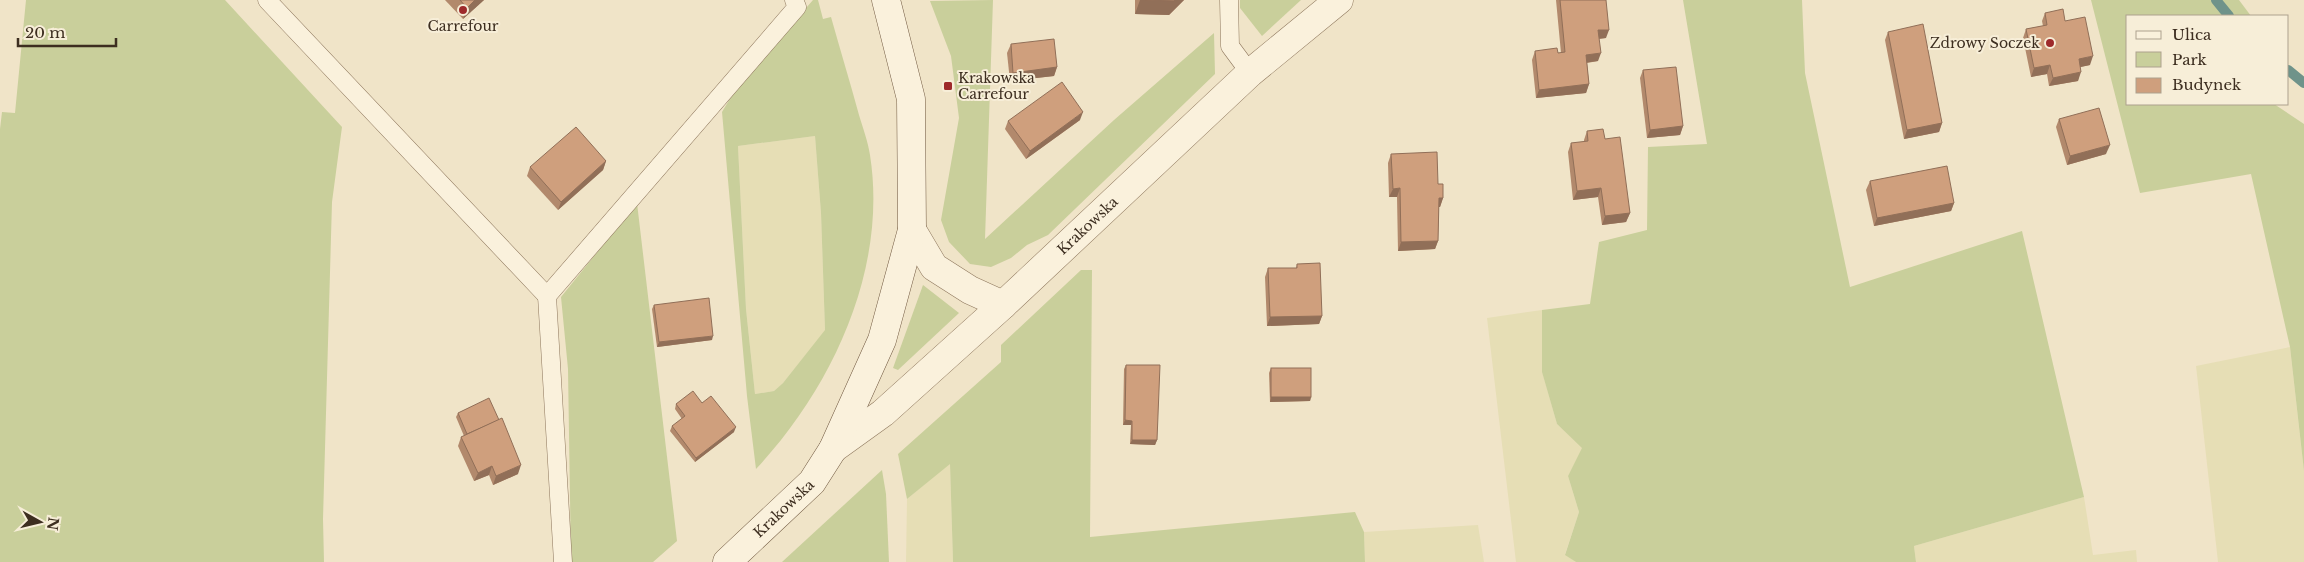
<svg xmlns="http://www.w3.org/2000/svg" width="2304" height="562" font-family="'Libre Baskerville',serif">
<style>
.farmland{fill:#e6deb5}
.green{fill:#c9cf9b;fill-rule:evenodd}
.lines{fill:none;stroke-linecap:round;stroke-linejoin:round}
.stream{stroke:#6f938a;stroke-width:10}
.lane-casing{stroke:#8d765c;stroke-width:19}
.street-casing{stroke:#8d765c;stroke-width:29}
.secondary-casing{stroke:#6f573f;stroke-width:29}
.lane{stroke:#faf1dc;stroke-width:18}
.street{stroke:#faf1dc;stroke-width:28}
.secondary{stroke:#faf1dc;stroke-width:28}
.wall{fill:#b2896c}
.shaded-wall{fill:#916f58}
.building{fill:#cf9f7d;stroke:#916f58}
.poi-dot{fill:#9e2a2b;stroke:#f7eed8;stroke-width:2}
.labels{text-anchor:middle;stroke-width:4;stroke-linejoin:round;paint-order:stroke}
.poi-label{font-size:14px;fill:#3d2e20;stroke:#f7eed8}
.street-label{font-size:14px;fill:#3d2e20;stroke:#f7eed8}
</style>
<rect width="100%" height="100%" fill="#f0e4c8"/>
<g class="farmland">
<path d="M815,136L821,213L825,331L783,383L774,391L755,394L746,309L738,146Z"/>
<path d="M1542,310V371L1557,424L1583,448L1568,476L1579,512L1565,554L1576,562H1516L1487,318Z"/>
<path d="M2290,347L2304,471V562H2218L2196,366Z"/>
<path d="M950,463L953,562H906L907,499Z"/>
<path d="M2084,497L2093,555L2136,550L2137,562H1916L1914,546Z"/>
<path d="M1478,525L1484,562H1365L1364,532Z"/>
</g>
<g class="green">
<path d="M26,0H225L342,127L332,202L323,519L324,562H0V129L2,112L15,113Z"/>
<path d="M813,0H818L823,19L831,17C840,49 850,82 859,115C863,128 868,142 870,155C888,269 832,388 756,469L747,396L722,112L737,87ZM815,136L821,213L825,330L783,383L774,391L755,394L746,309L738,146Z"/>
<path d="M993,0L985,239L1114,120L1214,33L1215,74L1048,235L1027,245L1011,258L991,267L970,264L949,242L941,220L959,118L951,56L930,1Z"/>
<path d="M1240,0H1301L1262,36L1240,8Z"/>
<path d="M1683,0H1802L1805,73L1850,287L2022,231L2084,497L1914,546L1916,562H1576L1565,555L1579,512L1568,476L1582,448L1557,424L1542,372V310L1590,304L1599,242L1647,230L1648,147L1707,144Z"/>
<path d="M2091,0H2239L2251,16H2128V104H2274L2304,124V471L2290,347L2251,174L2140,193Z"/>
<path d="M637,203L677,541L653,562H571L568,369L561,297Z"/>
<path d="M1081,270H1092L1090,537L1355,512L1364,532L1365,562H953L950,464L907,499L898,454L1001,362V345Z"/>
<path d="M923,285L959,313L898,370L893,368Z"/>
<path d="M882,470L886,494L889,562H782Z"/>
</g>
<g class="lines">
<g class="stream">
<path d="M2216,0L2229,16"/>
<path d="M2288,70L2304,83"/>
</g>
<defs>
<g id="lane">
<path d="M267,0L547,296"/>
<path d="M1229,0L1230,46L1250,73"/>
<path d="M563,562L547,296L797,7L794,0"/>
</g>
<g id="street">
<path d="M912,230L934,267L970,290L1003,305"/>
<path id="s1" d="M833,449L883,413L1003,305L1250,73L1339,0"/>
</g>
<g id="secondary">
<path id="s2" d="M727,562L812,482L833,449L882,340L912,230L911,99L886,0"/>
</g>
</defs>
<use href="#lane" class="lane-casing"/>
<use href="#street" class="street-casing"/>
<use href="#secondary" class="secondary-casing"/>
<use href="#lane" class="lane"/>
<use href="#street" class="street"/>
<use href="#secondary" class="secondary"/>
</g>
<g class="wall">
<path d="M445,0H484L463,19Z"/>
<path d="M1135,0H1184L1169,15L1135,14Z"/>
<path d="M1556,0H1606V38L1599,39L1598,61L1587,63L1589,84L1586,93L1536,98L1532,60L1535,51L1561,53Z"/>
<path d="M2045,13L2065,21L2090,65L2080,67L2078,81L2049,86L2047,74L2031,77L2023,38L2026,29L2043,26L2042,21Z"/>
<path d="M1888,32L1942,123L1939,132L1904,139L1885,40Z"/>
<path d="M1011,44L1057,67L1054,76L1010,81L1007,53Z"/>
<path d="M1643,70L1683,126L1680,135L1647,138L1640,78Z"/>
<path d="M2059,119L2106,154L2067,165L2056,127Z"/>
<path d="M1080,120L1026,159L1005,129L1008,121Z"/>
<path d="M1587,131L1605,139L1630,213L1626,222L1602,225L1598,197L1573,200L1568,152L1571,143L1584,142V140Z"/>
<path d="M1391,154L1438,184L1443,198L1440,207H1439L1438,241L1435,249L1398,251L1397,197H1389L1388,163Z"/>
<path d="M606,161L603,170L558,210L527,176L530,167Z"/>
<path d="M1870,181L1954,203L1951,211L1874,226L1866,190Z"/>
<path d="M1297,264L1322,316L1319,324L1267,326L1265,277L1268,268H1296Z"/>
<path d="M654,305L712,340L657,347L652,309Z"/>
<path d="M1126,365L1157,440L1155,445L1130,444L1131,425H1123L1124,369Z"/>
<path d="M1271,368L1311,397L1310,401L1270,402L1269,373Z"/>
<path d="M702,403L734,432L695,462L670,431L672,426L682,419L675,409L676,404Z"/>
<path d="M458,413L518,474L493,485L489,475L474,481L458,446L461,437L464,436L456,417Z"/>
</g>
<g class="shaded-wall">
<path d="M475,0H484L463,19L467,8Z"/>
<path d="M1140,0H1184L1169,15L1135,14Z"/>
<path d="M1598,30H1609L1606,38L1595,39Z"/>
<path d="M1601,53L1598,61L1583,63L1586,55Z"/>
<path d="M2093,56L2090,65L2076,68L2079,59Z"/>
<path d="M2050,65L2047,74L2031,77L2034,68Z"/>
<path d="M1057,67L1054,76L1010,81L1013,73Z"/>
<path d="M2081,72L2078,81L2049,86L2053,78Z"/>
<path d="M1589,84L1586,93L1536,98L1539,90Z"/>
<path d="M1083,112L1080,120L1026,159L1030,151Z"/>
<path d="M1942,123L1939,132L1904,139L1907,130Z"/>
<path d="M1683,126L1680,135L1647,138L1650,130Z"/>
<path d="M2110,145L2106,154L2067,165L2070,156Z"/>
<path d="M606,161L603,170L558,210L561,202Z"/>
<path d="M1400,188L1397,197H1389L1393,189Z"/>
<path d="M1601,188L1598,197L1573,200L1577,191Z"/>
<path d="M1439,198H1443L1440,207H1436Z"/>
<path d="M1954,203L1951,211L1874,226L1877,218Z"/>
<path d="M1630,213L1626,222L1602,225L1605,216Z"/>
<path d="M1438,241L1435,249L1398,251L1401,242Z"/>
<path d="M1322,316L1319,324L1267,326L1270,317Z"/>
<path d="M713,336L712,340L657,347L659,342Z"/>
<path d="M1271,397H1311L1310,401L1270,402Z"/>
<path d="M1125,420L1132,421L1131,425H1123Z"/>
<path d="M736,427L734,432L695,462L696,458Z"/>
<path d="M1132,440H1157L1155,445L1130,444Z"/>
<path d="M521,465L518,474L493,485L496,476Z"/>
<path d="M492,466L489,475L474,481L478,473Z"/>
</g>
<g class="building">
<path d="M460,0H475L467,8Z"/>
<path d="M1145,0H1175L1174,1Z"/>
<path d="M1560,0H1606L1609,30H1598L1601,53L1586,55L1589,84L1539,90L1535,51L1557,48L1558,53L1565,52Z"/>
<path d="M2063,9L2065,21L2085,17L2093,56L2079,59L2081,72L2053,78L2050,65L2034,68L2026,29L2047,25L2045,13Z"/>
<path d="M1923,24L1942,123L1907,130L1888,32Z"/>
<path d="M1054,39L1057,67L1013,73L1011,44Z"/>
<path d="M1676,67L1683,126L1650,130L1643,70Z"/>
<path d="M1062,82L1083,112L1030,151L1008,121Z"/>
<path d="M2099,108L2110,145L2070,156L2059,119Z"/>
<path d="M576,127L606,161L561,202L530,167Z"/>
<path d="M1603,129L1605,139L1620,137L1630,213L1605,216L1601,188L1577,191L1571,143L1588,141L1587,131Z"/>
<path d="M1437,152L1438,184H1443V198H1439L1438,241L1401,242L1400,188L1393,189L1391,154Z"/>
<path d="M1947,166L1954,203L1877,218L1870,181Z"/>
<path d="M1320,263L1322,316L1270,317L1268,268H1297V264Z"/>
<path d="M709,298L713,336L659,342L654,305Z"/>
<path d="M1126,365H1160L1157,440H1132V421L1125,420Z"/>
<rect x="1271" y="368" width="40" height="29"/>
<path d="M693,391L702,403L711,396L736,427L696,458L672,426L685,416L676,404Z"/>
<path d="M489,398L499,420L467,434L458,413Z"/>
<path d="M502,418L521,465L496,476L492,466L478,473L461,437Z"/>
</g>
<g class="poi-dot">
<circle cx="463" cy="10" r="5"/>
<circle cx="2050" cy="43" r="5"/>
<rect x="943" y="81" width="10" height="10" rx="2.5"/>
</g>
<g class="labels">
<g class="poi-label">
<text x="463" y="31">Carrefour</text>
<text x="2040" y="48" text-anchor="end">Zdrowy Soczek</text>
<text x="958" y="83" text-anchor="start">Krakowska<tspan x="958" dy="16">Carrefour</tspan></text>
</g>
<g class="street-label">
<text dy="5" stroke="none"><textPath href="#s1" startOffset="339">Krakowska</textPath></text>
<text dy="5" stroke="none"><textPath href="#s2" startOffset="78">Krakowska</textPath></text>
</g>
</g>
<rect x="2126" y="15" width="162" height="90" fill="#f7eed8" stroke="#ada18e"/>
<rect x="2136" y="31" width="25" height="8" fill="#faf1dc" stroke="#ada18e"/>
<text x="2172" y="40" font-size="15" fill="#3d2e20">Ulica</text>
<rect x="2136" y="52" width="25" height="15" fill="#c9cf9b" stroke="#ada18e"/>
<text x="2172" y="65" font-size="15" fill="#3d2e20">Park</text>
<rect x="2136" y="78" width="25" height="15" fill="#cf9f7d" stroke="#ada18e"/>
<text x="2172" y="90" font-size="15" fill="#3d2e20">Budynek</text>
<g transform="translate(40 522) rotate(98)" stroke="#f7eed8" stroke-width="4" paint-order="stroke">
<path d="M0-4L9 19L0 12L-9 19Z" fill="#3d2e20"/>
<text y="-8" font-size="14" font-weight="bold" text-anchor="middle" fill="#3d2e20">N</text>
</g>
<path d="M18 38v8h98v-8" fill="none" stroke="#3d2e20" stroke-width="2.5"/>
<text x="25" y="38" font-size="15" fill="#3d2e20" stroke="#f7eed8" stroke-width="4" paint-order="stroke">20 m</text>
</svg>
